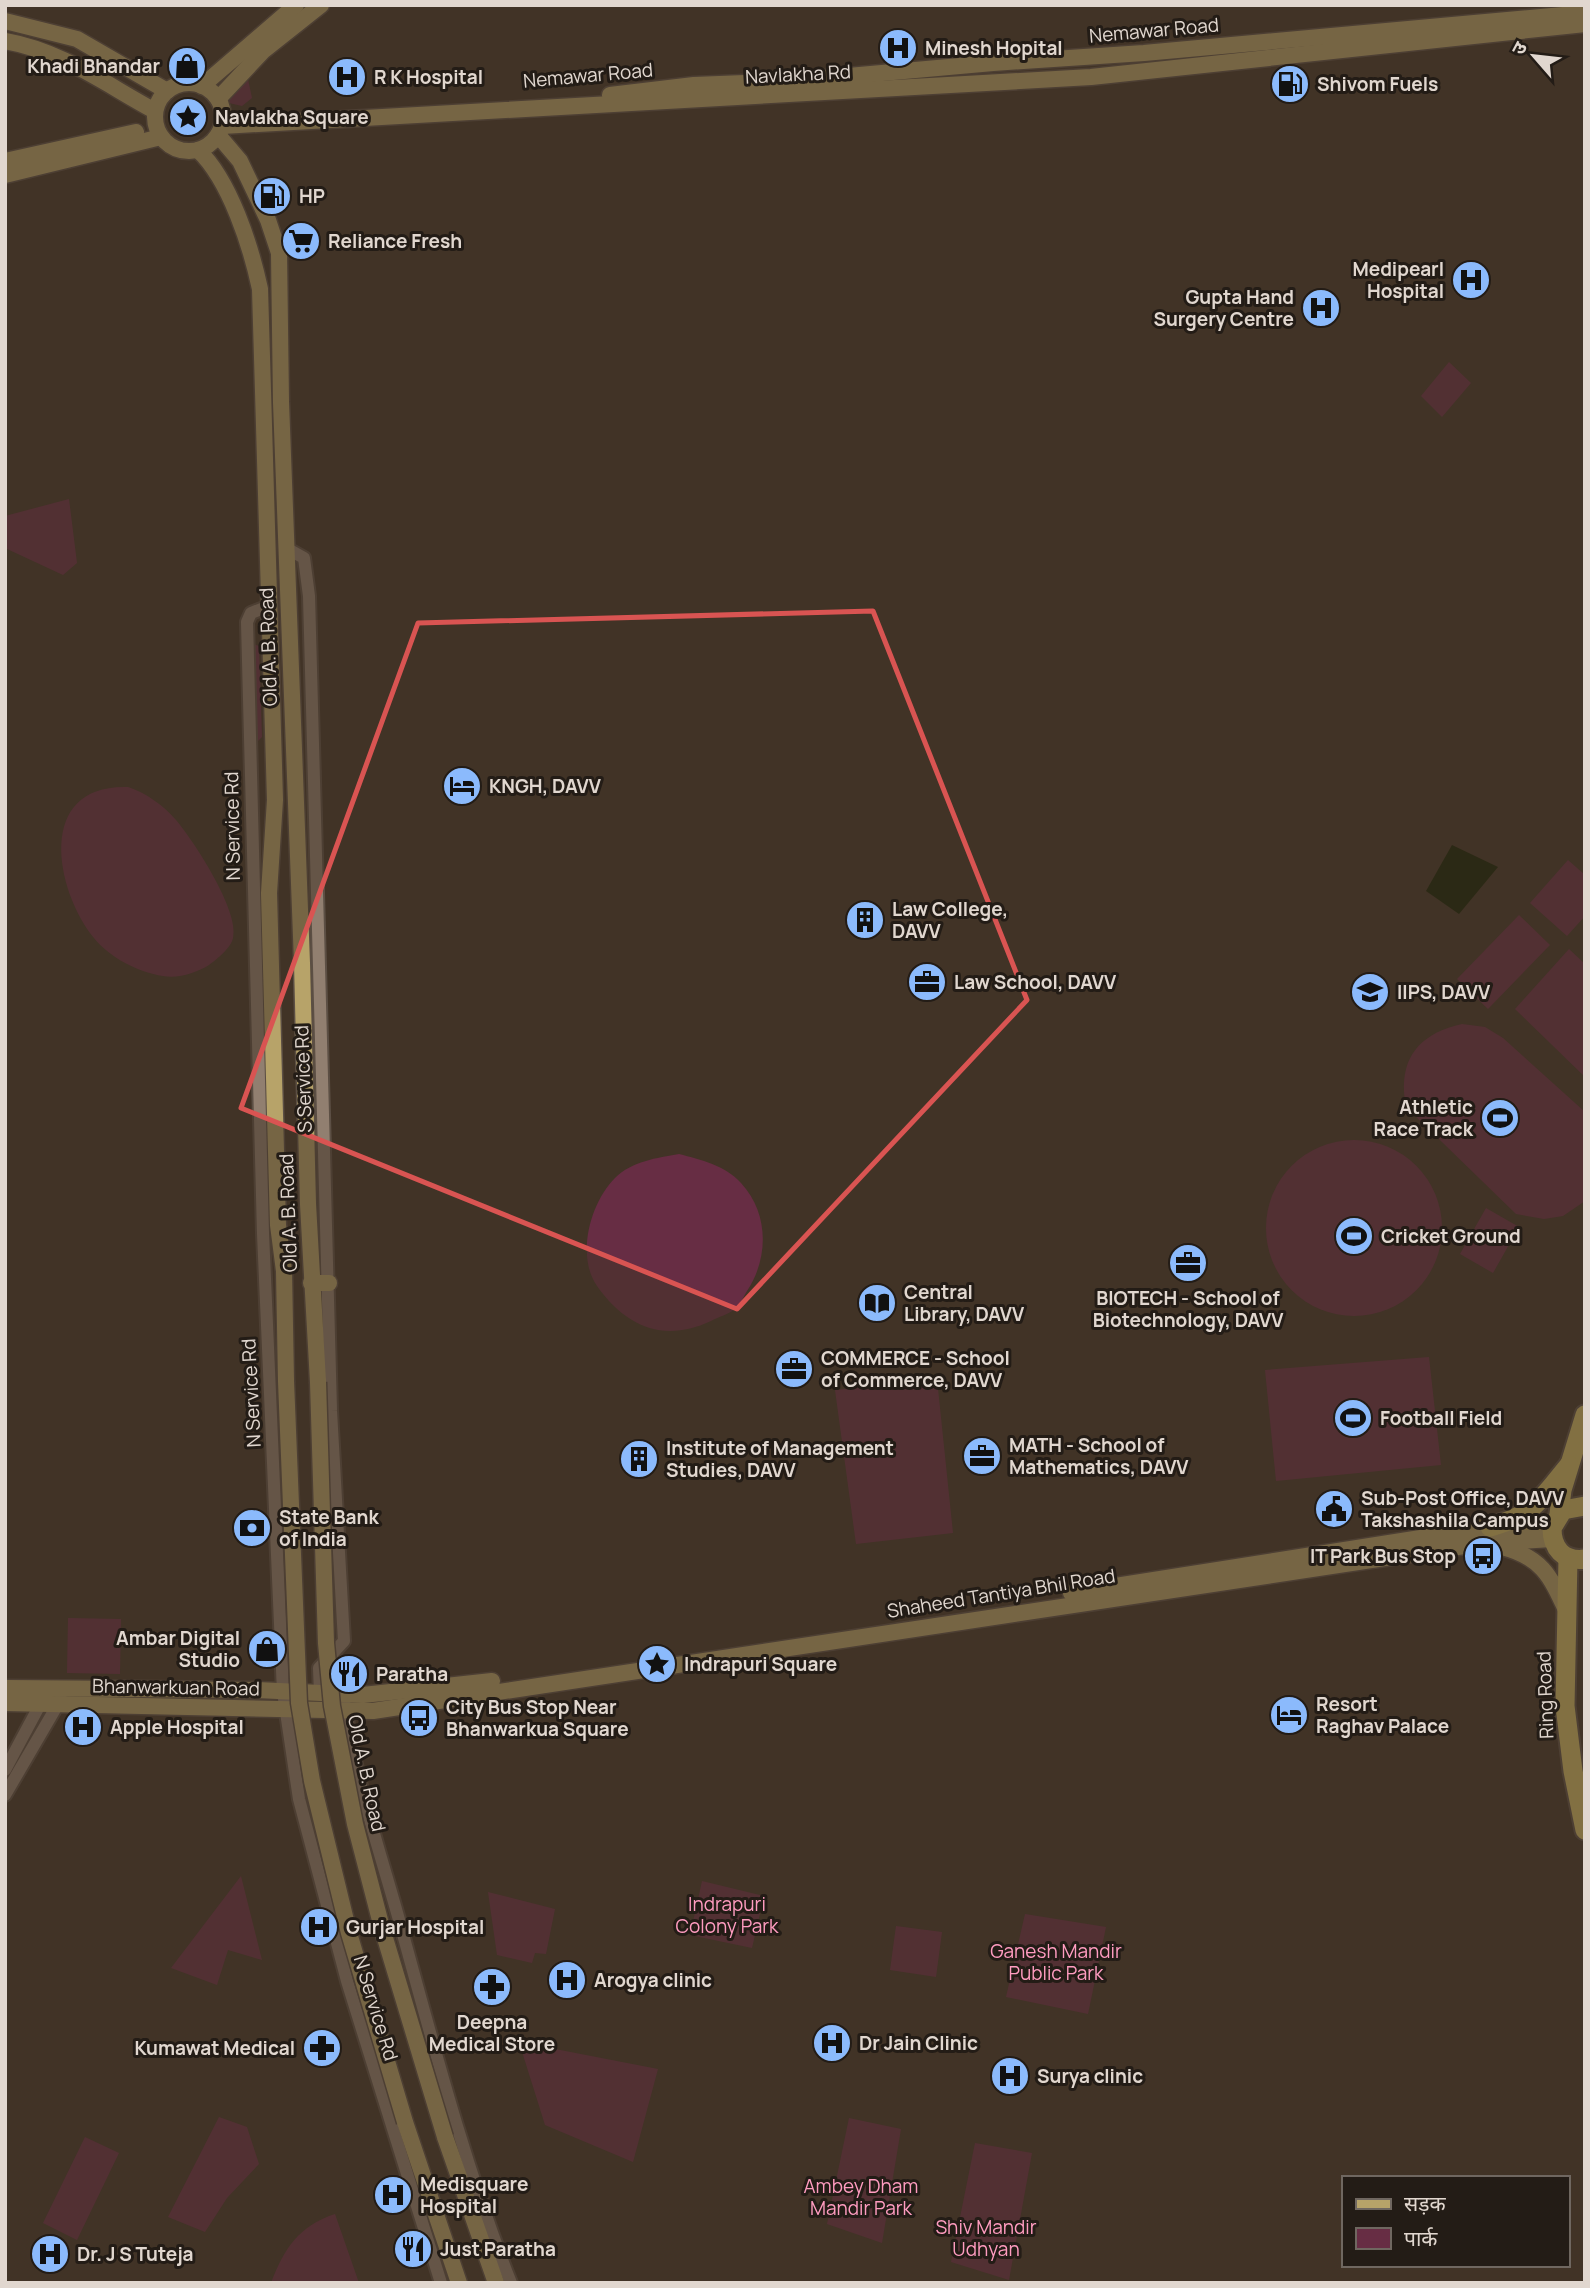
<svg xmlns="http://www.w3.org/2000/svg" width="1590" height="2288" font-family="Manrope,'Noto Sans Devanagari',sans-serif">
<style>
.green{fill:#672d44}
.water{fill:#111e00}
.lines{fill:none;stroke-linecap:round;stroke-linejoin:round}
.minor-casing{stroke:#5c4f44;stroke-width:16}
.major-casing{stroke:#5c4f44;stroke-width:19}
.highway-casing{stroke:#5c4f44;stroke-width:23}
.minor{stroke:#917f70;stroke-width:12}
.major{stroke:#b7a369;stroke-width:16}
.highway{stroke:#d0bb64;stroke-width:19}
.major-bridge-casing{stroke:#5c4f44;stroke-width:19;stroke-linecap:butt}
.major-bridge{stroke:#b7a369;stroke-width:16}
.marked{fill:none;stroke:#d95452;stroke-width:5;stroke-linejoin:round}
.labels{text-anchor:middle;stroke-width:6;stroke-linejoin:round;paint-order:stroke}
.street-label{font-size:19px;fill:#e1d7cf;stroke:#231c16}
.poi-label{font-size:19px;font-weight:bold;fill:#e1d7cf;stroke:#231c16;text-anchor:start}
.park-label{font-size:19px;fill:#ff9cc0;stroke:#231c16}
</style>
<rect width="100%" height="100%" fill="#413326"/>
<g class="green">
<path d="M248,79L252,98L242,106L229,103L232,89Z"/>
<path d="M1449,362L1471,383L1442,417L1421,396Z"/>
<path d="M69,499L77,563L63,575L5,548V516Z"/>
<path d="M248,642L259,646L262,737L250,749Z"/>
<path d="M128,787C146,793 163,805 176,820C193,840 240,911 233,938C231,948 217,959 209,965C196,973 178,979 163,976C138,972 110,958 94,938C54,888 36,784 128,787Z"/>
<path d="M1568,860L1585,875V916L1567,936L1530,903Z"/>
<path d="M1519,915L1550,945L1488,1009L1457,979Z"/>
<path d="M1569,949L1585,964V1077L1515,1009Z"/>
<path d="M1462,1024L1485,1027L1503,1038L1585,1112V1201L1563,1216L1544,1219L1516,1214L1406,1107C1397,1061 1417,1034 1462,1024Z"/>
<circle cx="1354" cy="1228" r="88"/>
<path d="M679,1154C701,1160 725,1165 741,1183C769,1213 769,1258 747,1291C744,1296 740,1305 735,1309C729,1314 718,1317 711,1321C664,1343 626,1327 597,1286C576,1256 590,1203 615,1178C632,1161 657,1158 679,1154Z"/>
<path d="M1486,1208L1519,1227L1493,1273L1460,1254Z"/>
<path d="M1429,1357L1441,1465L1276,1481L1265,1370Z"/>
<path d="M937,1379L953,1533L856,1544L835,1390Z"/>
<path d="M68,1618L121,1619L120,1674L67,1673Z"/>
<path d="M241,1876L262,1960L228,1950L217,1985L171,1968Z"/>
<path d="M702,1881L764,1896L752,1948L690,1935Z"/>
<path d="M488,1892L555,1909L546,1954L535,1953L532,1963L497,1955Z"/>
<path d="M1025,1914L1106,1927L1088,2014L1006,1997Z"/>
<path d="M896,1926L942,1932L936,1977L890,1970Z"/>
<path d="M519,2042L658,2069L633,2162L545,2125Z"/>
<path d="M219,2117L247,2127L259,2164L227,2198L205,2232L168,2217Z"/>
<path d="M849,2118L901,2129L882,2243L827,2224Z"/>
<path d="M85,2137L119,2153L77,2240L43,2223Z"/>
<path d="M975,2143L1032,2153L1009,2280L951,2262Z"/>
<path d="M335,2214L359,2283H271C284,2248 299,2226 335,2214Z"/>
</g>
<path class="water" d="M1452,845L1498,867L1459,914L1426,891Z"/>
<g class="lines">
<defs>
<g id="minor">
<path d="M286,548L304,558L309,596L331,1411L344,1641L319,1668L320,1693"/>
<path d="M269,606L251,613L247,622L263,1233L283,1692L299,1799L347,1981L441,2283"/>
<path d="M345,1705C355,1780 381,1854 401,1927C434,2047 465,2167 511,2283"/>
<path d="M5,1770L43,1699"/>
<path d="M5,1795L61,1699"/>
</g>
<g id="major">
<path d="M5,21L77,39L167,91"/>
<path d="M5,41C62,51 105,84 155,111"/>
<circle cx="189" cy="117" r="34"/>
<path d="M202,86L296,5"/>
<path d="M610,95L694,85L793,81L993,63L1144,53L1585,13"/>
<path d="M218,99L263,51L321,5"/>
<path d="M222,126L1091,77L1585,24"/>
<path d="M218,135L240,161L268,220L279,253L281,402L302,963L308,1204L318,1382"/>
<path d="M198,150C230,180 251,247 260,289L275,800L269,893L278,1225L284,1271L286,1381"/>
<path d="M5,161L136,132"/>
<path d="M5,175L161,137"/>
<path d="M311,1283H329"/>
<path d="M1502,1547C1541,1557 1550,1575 1566,1610"/>
<path d="M1071,1593L1490,1527L1552,1528"/>
<path d="M5,1688L257,1690L363,1695L492,1681"/>
<path d="M5,1703L373,1711L1484,1543L1552,1539"/>
<path d="M405,2122L459,2283"/>
<path d="M445,2137L496,2283"/>
</g>
<g id="highway">
<path d="M1585,1506L1563,1510L1552,1528C1552,1548 1563,1562 1585,1559"/>
<path d="M1559,1514L1562,1490L1585,1415"/>
<path d="M1490,1527C1534,1515 1541,1499 1569,1465"/>
<path d="M1568,1558L1565,1706L1573,1771L1585,1830"/>
</g>
</defs>
<use href="#minor" class="minor-casing"/>
<use href="#major" class="major-casing"/>
<use href="#highway" class="highway-casing"/>
<use href="#minor" class="minor"/>
<use href="#major" class="major"/>
<use href="#highway" class="highway"/>
<defs>
<g id="major-bridge">
<path d="M286,1381L299,1703L312,1781L349,1933L405,2122"/>
<path d="M318,1382L326,1643L332,1706L355,1824L382,1928L445,2137"/>
</g>
</defs>
<use href="#major-bridge" class="major-bridge-casing"/>
<use href="#major-bridge" class="major-bridge"/>
</g>
<path d="M0 0H1590V2288H0ZM873,611L1027,1000L737,1309L241,1108L418,623Z" fill="#413326" fill-opacity=".55" fill-rule="evenodd"/>
<path class="marked" d="M873,611L1027,1000L737,1309L241,1108L418,623Z"/>
<defs>
<symbol id="hospital-disc" viewBox="-11 -11 22 22"><circle r="9.5" fill="#8bbafc" stroke="#231c16"/><path d="M-5-5h3v3.5h4V-5h3V5h-3V1.5h-4V5h-3Z" fill="#111"/></symbol>
<symbol id="shop-disc" viewBox="-11 -11 22 22"><circle r="9.5" fill="#8bbafc" stroke="#231c16"/><path d="M-5-2.5h2.3a2.7 3.5 0 0 1 5.4 0H5L5.5 6h-11ZM-1.5-2.5h3a1.5 2.3 0 0 0-3 0Z" fill="#111"/></symbol>
<symbol id="fuel-disc" viewBox="-11 -11 22 22"><circle r="9.5" fill="#8bbafc" stroke="#231c16"/><path d="M-5.5-6h7V0h2V4h1.3V-2.5L3-4.5l.8-.8L6-3V5H2.5V1h-1V6h-7ZM-4.2-4.7v3.2H.2V-4.7Z" fill="#111"/></symbol>
<symbol id="sight-disc" viewBox="-11 -11 22 22"><circle r="9.5" fill="#8bbafc" stroke="#231c16"/><path d="M0-6L1.8-2.2L6-1.7L2.9 1.2L3.7 5.4L0 3.3L-3.7 5.4L-2.9 1.2L-6-1.7L-1.8-2.2Z" fill="#111"/></symbol>
<symbol id="supermarket-disc" viewBox="-11 -11 22 22"><circle r="9.5" fill="#8bbafc" stroke="#231c16"/><path d="M-6-5.5h2.5l.6 2H6L4.5 2H-2.5L-4.4-4H-6ZM-1.5 3.2a1.3 1.3 0 1 0 .1 0ZM3 3.2a1.3 1.3 0 1 0 .1 0Z" fill="#111"/></symbol>
<symbol id="hotel-disc" viewBox="-11 -11 22 22"><circle r="9.5" fill="#8bbafc" stroke="#231c16"/><path d="M-6-4.5h1.5V1H6V5H4.5V3h-9V5H-6ZM-4 0a1.8 1.8 0 1 1 3.6 0ZM.5 0V-2.5h3Q6-2.5 6 0Z" fill="#111"/></symbol>
<symbol id="building-disc" viewBox="-11 -11 22 22"><circle r="9.5" fill="#8bbafc" stroke="#231c16"/><path d="M-4-6H4V6H1V3H-1V6H-4ZM-2.5-4.3h1.7v1.8h-1.7ZM.8-4.3h1.7v1.8H.8ZM-2.5-1h1.7V.8h-1.7ZM.8-1h1.7V.8H.8Z" fill="#111"/></symbol>
<symbol id="office-disc" viewBox="-11 -11 22 22"><circle r="9.5" fill="#8bbafc" stroke="#231c16"/><path d="M-6-3h4V-5.5h4V-3h4V5H-6ZM-1-4.5V-3h2v-1.5ZM-6 0V1H6V0Z" fill="#111"/></symbol>
<symbol id="university-disc" viewBox="-11 -11 22 22"><circle r="9.5" fill="#8bbafc" stroke="#231c16"/><path d="M0-5L7-2L0 1L-7-2ZM-4 1L0 2.5L4 1V4Q0 6-4 4Z" fill="#111"/></symbol>
<symbol id="stadium-disc" viewBox="-11 -11 22 22"><circle r="9.5" fill="#8bbafc" stroke="#231c16"/><path d="M0-5a6.5 5 0 1 0 0 10a6.5 5 0 1 0 0-10ZM-3.5-1.8h7v3.6h-7Z" fill="#111"/></symbol>
<symbol id="library-disc" viewBox="-11 -11 22 22"><circle r="9.5" fill="#8bbafc" stroke="#231c16"/><path d="M-6-4Q-3-5.5-.7-3.5V5Q-3 3-6 4ZM6-4Q3-5.5 .7-3.5V5Q3 3 6 4Z" fill="#111"/></symbol>
<symbol id="civic-disc" viewBox="-11 -11 22 22"><circle r="9.5" fill="#8bbafc" stroke="#231c16"/><path d="M-.6-6.5H3V-4.5H.6V-3L4-1V1h2V6H-6V1h2V-1L-.6-3ZM-1.2 2.5V6h2.4V2.5Z" fill="#111"/></symbol>
<symbol id="bank-disc" viewBox="-11 -11 22 22"><circle r="9.5" fill="#8bbafc" stroke="#231c16"/><path d="M-6-4H6V4H-6ZM0-2.3a2.3 2.3 0 1 0 0 4.6a2.3 2.3 0 1 0 0-4.6Z" fill="#111"/></symbol>
<symbol id="bus-disc" viewBox="-11 -11 22 22"><circle r="9.5" fill="#8bbafc" stroke="#231c16"/><path d="M-5-6H5V4H4V6H2V4H-2V6H-4V4H-5ZM-3.5-4V0h7V-4ZM-3.5 1.2v1.5H-2V1.2ZM2 1.2v1.5H3.5V1.2Z" fill="#111"/></symbol>
<symbol id="restaurant-disc" viewBox="-11 -11 22 22"><circle r="9.5" fill="#8bbafc" stroke="#231c16"/><path d="M-5-6h1v4h1v-4h1v4h1v-4h1v5L-1.5 .5V6h-2V.5L-5-1ZM5-6V6H3V1.5H1.5Q1.5-4 5-6Z" fill="#111"/></symbol>
<symbol id="pharmacy-disc" viewBox="-11 -11 22 22"><circle r="9.5" fill="#8bbafc" stroke="#231c16"/><path d="M-2-6h4v4h4v4h-4v4h-4v-4h-4v-4h4Z" fill="#111"/></symbol>
</defs>
<g fill-rule="evenodd">
<use href="#hospital-disc" x="876" y="26" width="44" height="44"/>
<use href="#shop-disc" x="165" y="44" width="44" height="44"/>
<use href="#hospital-disc" x="325" y="55" width="44" height="44"/>
<use href="#fuel-disc" x="1268" y="62" width="44" height="44"/>
<use href="#sight-disc" x="166" y="95" width="44" height="44"/>
<use href="#fuel-disc" x="250" y="174" width="44" height="44"/>
<use href="#supermarket-disc" x="279" y="219" width="44" height="44"/>
<use href="#hospital-disc" x="1449" y="258" width="44" height="44"/>
<use href="#hospital-disc" x="1299" y="286" width="44" height="44"/>
<use href="#hotel-disc" x="440" y="764" width="44" height="44"/>
<use href="#building-disc" x="843" y="898" width="44" height="44"/>
<use href="#office-disc" x="905" y="960" width="44" height="44"/>
<use href="#university-disc" x="1348" y="970" width="44" height="44"/>
<use href="#stadium-disc" x="1478" y="1096" width="44" height="44"/>
<use href="#stadium-disc" x="1332" y="1214" width="44" height="44"/>
<use href="#office-disc" x="1166" y="1241" width="44" height="44"/>
<use href="#library-disc" x="855" y="1281" width="44" height="44"/>
<use href="#office-disc" x="772" y="1347" width="44" height="44"/>
<use href="#stadium-disc" x="1331" y="1396" width="44" height="44"/>
<use href="#office-disc" x="960" y="1434" width="44" height="44"/>
<use href="#building-disc" x="617" y="1437" width="44" height="44"/>
<use href="#civic-disc" x="1312" y="1487" width="44" height="44"/>
<use href="#bank-disc" x="230" y="1506" width="44" height="44"/>
<use href="#bus-disc" x="1461" y="1534" width="44" height="44"/>
<use href="#shop-disc" x="245" y="1627" width="44" height="44"/>
<use href="#sight-disc" x="635" y="1642" width="44" height="44"/>
<use href="#restaurant-disc" x="327" y="1652" width="44" height="44"/>
<use href="#hotel-disc" x="1267" y="1693" width="44" height="44"/>
<use href="#bus-disc" x="397" y="1696" width="44" height="44"/>
<use href="#hospital-disc" x="61" y="1705" width="44" height="44"/>
<use href="#hospital-disc" x="297" y="1905" width="44" height="44"/>
<use href="#hospital-disc" x="545" y="1958" width="44" height="44"/>
<use href="#pharmacy-disc" x="470" y="1965" width="44" height="44"/>
<use href="#hospital-disc" x="810" y="2021" width="44" height="44"/>
<use href="#pharmacy-disc" x="300" y="2026" width="44" height="44"/>
<use href="#hospital-disc" x="988" y="2054" width="44" height="44"/>
<use href="#hospital-disc" x="371" y="2173" width="44" height="44"/>
<use href="#restaurant-disc" x="391" y="2227" width="44" height="44"/>
<use href="#hospital-disc" x="28" y="2232" width="44" height="44"/>
</g>
<g class="labels">
<g class="street-label">
<text transform="translate(1154 30) rotate(-5)" y="7">Nemawar Road</text>
<text transform="translate(798 74) rotate(-3)" y="7">Navlakha Rd</text>
<text transform="translate(588 75) rotate(-5)" y="7">Nemawar Road</text>
<text transform="translate(268 647) rotate(-92)" y="7">Old A. B. Road</text>
<text transform="translate(232 826) rotate(-91)" y="7">N Service Rd</text>
<text transform="translate(303 1079) rotate(-92)" y="7">S Service Rd</text>
<text transform="translate(288 1213) rotate(-92)" y="7">Old A. B. Road</text>
<text transform="translate(251 1393) rotate(-93)" y="7">N Service Rd</text>
<text transform="translate(1001 1593) rotate(-9)" y="7">Shaheed Tantiya Bhil Road</text>
<text transform="translate(176 1687) rotate(1)" y="7">Bhanwarkuan Road</text>
<text transform="translate(1545 1695) rotate(-92)" y="7">Ring Road</text>
<text transform="translate(367 1773) rotate(78)" y="7">Old A. B. Road</text>
<text transform="translate(376 2008) rotate(73)" y="7">N Service Rd</text>
</g>
<g class="poi-label">
<text x="925" y="55">Minesh Hopital</text>
<text x="160" y="73" text-anchor="end">Khadi Bhandar</text>
<text x="374" y="84">R K Hospital</text>
<text x="1317" y="91">Shivom Fuels</text>
<text x="215" y="124">Navlakha Square</text>
<text x="299" y="203">HP</text>
<text x="328" y="248">Reliance Fresh</text>
<text x="1444" y="276" text-anchor="end">Medipearl<tspan x="1444" dy="22">Hospital</tspan></text>
<text x="1294" y="304" text-anchor="end">Gupta Hand<tspan x="1294" dy="22">Surgery Centre</tspan></text>
<text x="489" y="793">KNGH, DAVV</text>
<text x="892" y="916">Law College,<tspan x="892" dy="22">DAVV</tspan></text>
<text x="954" y="989">Law School, DAVV</text>
<text x="1397" y="999">IIPS, DAVV</text>
<text x="1473" y="1114" text-anchor="end">Athletic<tspan x="1473" dy="22">Race Track</tspan></text>
<text x="1381" y="1243">Cricket Ground</text>
<text x="904" y="1299">Central<tspan x="904" dy="22">Library, DAVV</tspan></text>
<text x="1188" y="1305" text-anchor="middle">BIOTECH - School of<tspan x="1188" dy="22">Biotechnology, DAVV</tspan></text>
<text x="821" y="1365">COMMERCE - School<tspan x="821" dy="22">of Commerce, DAVV</tspan></text>
<text x="1380" y="1425">Football Field</text>
<text x="1009" y="1452">MATH - School of<tspan x="1009" dy="22">Mathematics, DAVV</tspan></text>
<text x="666" y="1455">Institute of Management<tspan x="666" dy="22">Studies, DAVV</tspan></text>
<text x="1361" y="1505">Sub-Post Office, DAVV<tspan x="1361" dy="22">Takshashila Campus</tspan></text>
<text x="279" y="1524">State Bank<tspan x="279" dy="22">of India</tspan></text>
<text x="1456" y="1563" text-anchor="end">IT Park Bus Stop</text>
<text x="240" y="1645" text-anchor="end">Ambar Digital<tspan x="240" dy="22">Studio</tspan></text>
<text x="684" y="1671">Indrapuri Square</text>
<text x="376" y="1681">Paratha</text>
<text x="1316" y="1711">Resort<tspan x="1316" dy="22">Raghav Palace</tspan></text>
<text x="446" y="1714">City Bus Stop Near<tspan x="446" dy="22">Bhanwarkua Square</tspan></text>
<text x="110" y="1734">Apple Hospital</text>
<text x="346" y="1934">Gurjar Hospital</text>
<text x="594" y="1987">Arogya clinic</text>
<text x="492" y="2029" text-anchor="middle">Deepna<tspan x="492" dy="22">Medical Store</tspan></text>
<text x="859" y="2050">Dr Jain Clinic</text>
<text x="295" y="2055" text-anchor="end">Kumawat Medical</text>
<text x="1037" y="2083">Surya clinic</text>
<text x="420" y="2191">Medisquare<tspan x="420" dy="22">Hospital</tspan></text>
<text x="440" y="2256">Just Paratha</text>
<text x="77" y="2261">Dr. J S Tuteja</text>
</g>
<g class="park-label">
<text x="727" y="1911">Indrapuri<tspan x="727" dy="22">Colony Park</tspan></text>
<text x="1056" y="1958">Ganesh Mandir<tspan x="1056" dy="22">Public Park</tspan></text>
<text x="861" y="2193">Ambey Dham<tspan x="861" dy="22">Mandir Park</tspan></text>
<text x="986" y="2234">Shiv Mandir<tspan x="986" dy="22">Udhyan</tspan></text>
</g>
</g>
<rect width="1590" height="2288" fill="none" stroke="#e1d7cf" stroke-width="14"/>
<rect x="1342" y="2176" width="228" height="91" fill="#231c16" stroke="#6f6760" stroke-width="2"/>
<rect x="1356" y="2199" width="35" height="10" fill="#b7a369" stroke="#6f6760" stroke-width="2"/>
<text x="1404" y="2211" font-size="21" fill="#e1d7cf">सड़क</text>
<rect x="1356" y="2228" width="35" height="21" fill="#672d44" stroke="#6f6760" stroke-width="2"/>
<text x="1404" y="2246" font-size="21" fill="#e1d7cf">पार्क</text>
<g transform="translate(1534 56) rotate(298)" stroke="#231c16" stroke-width="5" paint-order="stroke">
<path d="M0-5L12 26L0 18L-12 26Z" fill="#e1d7cf"/>
<text y="-10" font-size="19" font-weight="bold" text-anchor="middle" fill="#e1d7cf">उ</text>
</g>
</svg>
